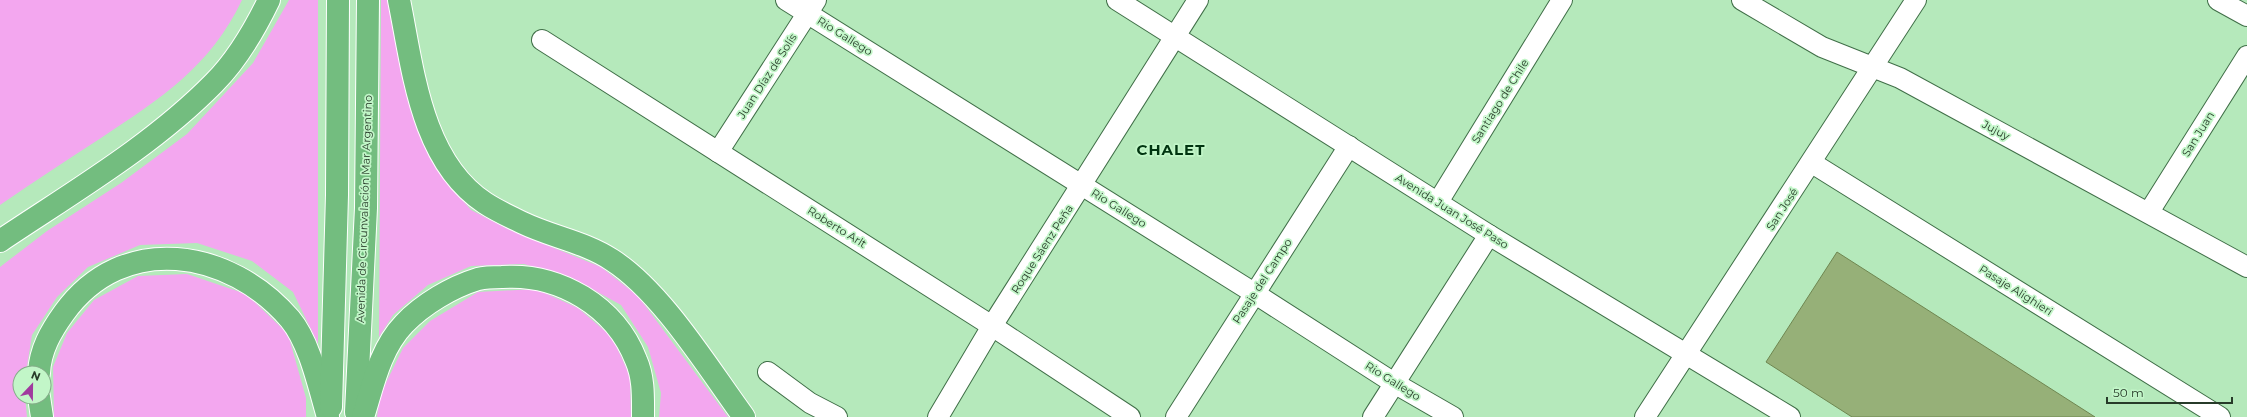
<svg xmlns="http://www.w3.org/2000/svg" width="2247" height="417" font-family="Montserrat,sans-serif">
<style>
.green{fill:#f3a7ef}
.building{fill:#96b078;stroke:#6e8650}
.lines{fill:none;stroke-linecap:round;stroke-linejoin:round}
.street-casing{stroke:#406f48;stroke-width:22}
.highway-casing{stroke:#fff;stroke-width:24}
.street{stroke:#fff;stroke-width:20}
.highway{stroke:#73bd7f;stroke-width:22}
.labels{text-anchor:middle;stroke-width:3.5;stroke-linejoin:round;paint-order:stroke}
.street-label{font-size:11px;fill:#273b29;stroke:#c2f6c8}
.district-label{font-size:15px;font-weight:bold;letter-spacing:1px;fill:#003410;stroke:#c2f6c8}
</style>
<rect width="100%" height="100%" fill="#b5e9bb"/>
<g class="green">
<path d="M0,0H242C210,67 161,98 101,138C67,160 33,182 0,205Z"/>
<path d="M289,0H318V344L293,292L252,261L197,243L140,245L88,267L57,297L32,335L26,373H20V397H25L27,417H0V267L47,231L121,183L187,134L253,63Z"/>
<path d="M381,0H388L416,127L440,174L471,210L510,230L601,267L638,296L728,417H659L661,393L648,347L621,305L572,278L524,264L471,266L428,285L393,315L379,337Z"/>
<path d="M187,274L246,294L288,334L306,398V417H54L53,367L67,333L94,300L138,276Z"/>
<path d="M536,289L578,308L612,337L630,376L631,417H377L380,395L403,348L430,321L478,292Z"/>
</g>
<path class="building" d="M1837,252L2095,417H1852L1766,362Z"/>
<g class="lines">
<defs>
<g id="street">
<path d="M786,0L1254,293L1394,383L1453,417"/>
<path d="M1117,0L1489,235L1790,417"/>
<path d="M1742,0L1822,47L1900,78L2247,267"/>
<path d="M2218,0L2247,16"/>
<path d="M542,40L992,326L1130,417"/>
<path d="M718,152L816,0"/>
<path d="M1812,163L2220,417"/>
<path d="M1438,202L1562,0"/>
<path d="M2149,212L2247,56"/>
<path d="M768,372L810,403L837,417"/>
<path d="M938,417L992,326L1198,0"/>
<path d="M1176,417L1349,146"/>
<path d="M1373,417L1489,235"/>
<path d="M1645,417L1916,0"/>
</g>
<g id="highway">
<path d="M399,0C413,69 421,161 485,203C497,211 511,217 523,223C552,237 585,242 612,260C662,292 708,368 744,417"/>
<path d="M0,241C73,192 152,146 214,83C237,60 255,29 269,0"/>
<path d="M39,373C40,350 51,331 64,313C123,231 230,249 290,319C310,343 319,387 328,417"/>
<path d="M39,397L42,417"/>
<path d="M331,407L337,195L338,0"/>
<path d="M356,412L366,208L368,0"/>
<path d="M363,417C373,385 380,349 404,324C423,304 452,287 478,279C486,277 495,277 502,277C559,273 615,306 636,360C644,378 643,398 643,417"/>
</g>
</defs>
<use href="#street" class="street-casing"/>
<use href="#highway" class="highway-casing"/>
<use href="#street" class="street"/>
<use href="#highway" class="highway"/>
</g>
<g class="labels">
<g class="street-label">
<text transform="translate(845 36) rotate(32)" y="4">Rio Gallego</text>
<text transform="translate(767 76) rotate(-57)" y="4">Juan Díaz de Solís</text>
<text transform="translate(1500 101) rotate(-58)" y="4">Santiago de Chile</text>
<text transform="translate(1996 130) rotate(28)" y="4">Jujuy</text>
<text transform="translate(2198 134) rotate(-58)" y="4">San Juan</text>
<text transform="translate(1119 208) rotate(32)" y="4">Rio Gallego</text>
<text transform="translate(364 209) rotate(-88)" y="4">Avenida de Circunvalación Mar Argentino</text>
<text transform="translate(1782 209) rotate(-57)" y="4">San José</text>
<text transform="translate(1452 211) rotate(32)" y="4">Avenida Juan José Paso</text>
<text transform="translate(837 227) rotate(32)" y="4">Roberto Arlt</text>
<text transform="translate(1042 249) rotate(-57)" y="4">Roque Sáenz Peña</text>
<text transform="translate(1262 281) rotate(-57)" y="4">Pasaje del Campo</text>
<text transform="translate(2016 290) rotate(32)" y="4">Pasaje Alighieri</text>
<text transform="translate(1393 381) rotate(32)" y="4">Rio Gallego</text>
</g>
<g class="district-label">
<text x="1171" y="155">CHALET</text>
</g>
</g>
<g transform="translate(32 385) rotate(22)"><circle r="19" fill="#c2f6c8" stroke="#84ab88"/>
<path d="M0-3L7 15L0 10L-7 15Z" fill="#a03a9e"/>
<text y="-6" font-size="11" font-weight="bold" text-anchor="middle" fill="#273b29">N</text>
</g>
<path d="M2107 397v6h125v-6" fill="none" stroke="#273b29" stroke-width="2"/>
<text x="2113" y="397" font-size="12" fill="#273b29" stroke="#c2f6c8" stroke-width="3" paint-order="stroke">50 m</text>
</svg>
